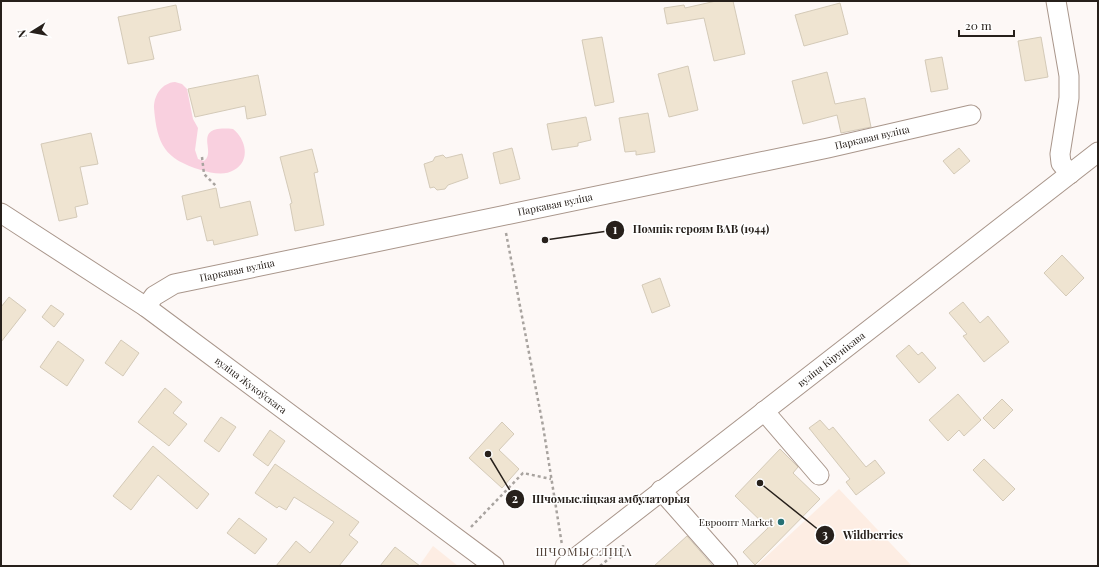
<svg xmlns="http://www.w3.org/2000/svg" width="1099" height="567" font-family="'Playfair Display',serif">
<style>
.built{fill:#fdede3}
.water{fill:#f9d0df}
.building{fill:#efe4d1;stroke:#d4cab8}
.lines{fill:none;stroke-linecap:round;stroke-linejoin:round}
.minor-casing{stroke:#a9968b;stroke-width:21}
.path{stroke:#a8a39f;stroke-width:2.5;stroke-dasharray:3 3;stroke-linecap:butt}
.minor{stroke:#fff;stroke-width:19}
.poi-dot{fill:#257074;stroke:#fff;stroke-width:1.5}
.labels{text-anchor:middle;stroke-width:3;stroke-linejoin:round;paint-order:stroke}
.street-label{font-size:10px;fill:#27201b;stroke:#fff}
.poi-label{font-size:10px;fill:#27201b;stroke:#fff;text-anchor:end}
.quarter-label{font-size:12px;letter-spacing:1px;fill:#504036;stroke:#fff}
.leader{fill:none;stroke:#27201b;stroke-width:1.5}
.callout-dot{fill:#27201b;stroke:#fff;stroke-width:1.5}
.mark-label{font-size:12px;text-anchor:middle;font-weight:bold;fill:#fff}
.callout-label{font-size:11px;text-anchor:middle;font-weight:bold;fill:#27201b;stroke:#fff;stroke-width:3;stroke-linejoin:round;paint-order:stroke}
</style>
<rect width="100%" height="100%" fill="#fdf8f6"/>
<g class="built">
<path d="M839,489L912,566H756Z"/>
<path d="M433,546L458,566H419Z"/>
</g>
<path class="water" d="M175,82L182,84L187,89L193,119L198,128L195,150L198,159L204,161C218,152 189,125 233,129C246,139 251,161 234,170C225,176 211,173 201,170C165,159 157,145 154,108C154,95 162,83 175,82Z"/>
<g class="building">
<path d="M716,1H733L745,54L714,61L704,18L667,24L664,8L684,5L685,8Z"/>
<path d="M840,3L848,34L804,46L795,15Z"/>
<path d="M176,5L181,30L149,37L154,59L128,64L118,17Z"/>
<path d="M602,37L614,102L595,106L582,40Z"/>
<path d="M1041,37L1048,77L1025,81L1018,41Z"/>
<path d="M942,57L948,89L931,92L925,60Z"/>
<path d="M688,66L698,110L669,117L658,74Z"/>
<path d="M827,72L835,104L865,98L871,127L841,133L837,115L803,124L792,81Z"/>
<path d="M258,75L266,115L247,119L245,106L195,117L188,89Z"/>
<path d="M648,113L655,152L636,155V151L625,152L619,118Z"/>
<path d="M586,117L591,140L578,143V146L552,150L547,124Z"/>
<path d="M91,133L98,164L80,167L88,204L75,207L77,217L59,221L41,144Z"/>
<path d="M512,148L520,179L500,184L493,153Z"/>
<path d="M959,148L970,161L954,174L943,161Z"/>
<path d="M312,149L318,172L314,173L324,225L295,231L290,204L292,203L280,157Z"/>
<path d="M462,154L468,178L448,185L445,189L437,190L434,187L430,188L424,164L433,161L435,157L443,155L446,158Z"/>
<path d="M216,188L220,208L250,201L258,235L214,245L213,240L207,241L201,216L187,220L182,196Z"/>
<path d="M1062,255L1084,278L1066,296L1044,273Z"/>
<path d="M660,278L670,306L652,313L642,285Z"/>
<path d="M9,297L26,310L1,342V307Z"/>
<path d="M963,302L980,323L988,316L1009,342L984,362L963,336L967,334L949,313Z"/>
<path d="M51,305L64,314L54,327L42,317Z"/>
<path d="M121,340L139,353L123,376L105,363Z"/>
<path d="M58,341L84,360L67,386L40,367Z"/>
<path d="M909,345L918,355L922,352L936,368L919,383L896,356Z"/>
<path d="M165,388L182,402L173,413L187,424L169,446L138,422Z"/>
<path d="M958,394L981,420L964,436L959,430L948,441L929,420Z"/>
<path d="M1002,399L1013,410L994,429L983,418Z"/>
<path d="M221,417L236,427L219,452L204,441Z"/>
<path d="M820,420L829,430L833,427L866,467L875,460L885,473L856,495L846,482L850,479L809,428Z"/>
<path d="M502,422L514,434L499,450L519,469L502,488L469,458Z"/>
<path d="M270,430L285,441L268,466L253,455Z"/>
<path d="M153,446L209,494L197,509L158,475L131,510L113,496Z"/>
<path d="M780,449L798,467L793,473L820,499L755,565L743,552L768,528L735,496Z"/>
<path d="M984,459L1015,489L1003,501L973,470Z"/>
<path d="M275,464L359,522L349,535L358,542L339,566H276L296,541L310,553L334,522L294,497L286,510L279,506L277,508L255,493Z"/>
<path d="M239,518L267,539L255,554L227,533Z"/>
<path d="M687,536L713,566H654Z"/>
<path d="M395,547L420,566H380Z"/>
</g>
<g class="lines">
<defs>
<g id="minor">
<path d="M1056,1L1069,76V98L1060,154L1061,163L1070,174"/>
<path d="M1,213L146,307L494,566"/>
<path d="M146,307L154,296L174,284L828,148L971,115"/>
<path d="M764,411L819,475"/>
<path d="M661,490L728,566"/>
<path d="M565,566L1098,152"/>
</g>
</defs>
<use href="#minor" class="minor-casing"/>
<g class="path">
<path d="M202,157L204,174L216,186"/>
<path d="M506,233L543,426L562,545"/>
<path d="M471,527L523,473L551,479"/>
<path d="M600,566L623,547V545"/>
</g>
<use href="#minor" class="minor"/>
</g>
<circle class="poi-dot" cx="781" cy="522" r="4"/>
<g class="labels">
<g class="street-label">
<text transform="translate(872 137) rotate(-13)" y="4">Паркавая вуліца</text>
<text transform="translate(555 204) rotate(-12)" y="4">Паркавая вуліца</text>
<text transform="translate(237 270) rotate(-12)" y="4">Паркавая вуліца</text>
<text transform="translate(831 359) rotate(-38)" y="4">вуліца Кірунікава</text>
<text transform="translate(251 385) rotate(37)" y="4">вуліца Жукоўскага</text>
</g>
<g class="poi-label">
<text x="773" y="526">Евроопт Market</text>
</g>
<g class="quarter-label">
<text x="584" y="556">ШЧОМЫСЛІЦА</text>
</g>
</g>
<path class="leader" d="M545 240L615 230M488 454L515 499M760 483L825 535"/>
<g class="callout-dot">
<circle cx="545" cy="240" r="4"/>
<circle cx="488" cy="454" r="4"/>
<circle cx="760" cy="483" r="4"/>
<circle cx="615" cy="230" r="10"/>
<circle cx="515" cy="499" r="10"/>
<circle cx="825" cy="535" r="10"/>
</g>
<g class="mark-label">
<text x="615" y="234">1</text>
<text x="515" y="503">2</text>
<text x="825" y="539">3</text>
</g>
<g class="callout-label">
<text x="701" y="233">Помнік героям ВАВ (1944)</text>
<text x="611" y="503">Шчомысліцкая амбулаторыя</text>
<text x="873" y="539">Wildberries</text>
</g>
<rect width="1099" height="567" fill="none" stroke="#27201b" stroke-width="4"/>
<g transform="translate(32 32) rotate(259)" stroke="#ffffff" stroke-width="3" paint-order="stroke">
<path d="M0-3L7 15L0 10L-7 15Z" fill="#27201b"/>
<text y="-6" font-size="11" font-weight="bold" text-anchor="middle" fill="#27201b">N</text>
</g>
<path d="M959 30v6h55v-6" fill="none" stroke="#27201b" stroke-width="2"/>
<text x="965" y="30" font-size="12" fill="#27201b" stroke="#ffffff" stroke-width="3" paint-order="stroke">20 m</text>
</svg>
